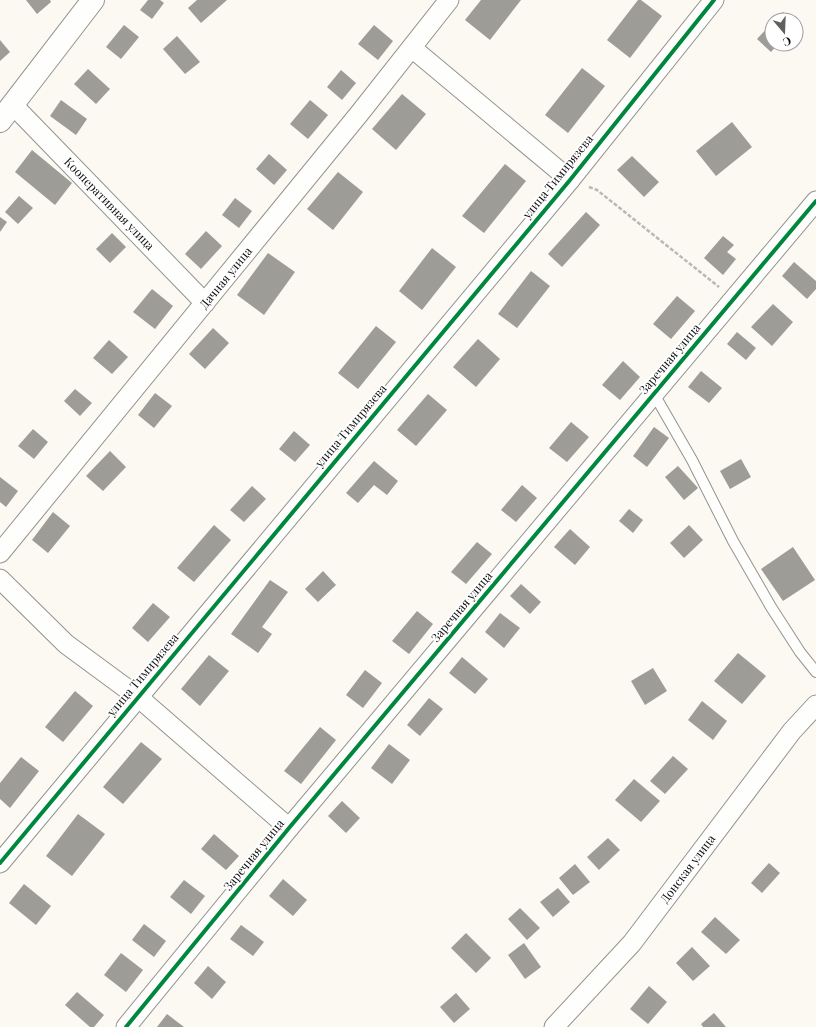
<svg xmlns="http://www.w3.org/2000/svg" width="816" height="1027" font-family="'Playfair Display',serif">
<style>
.building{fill:#9e9c97}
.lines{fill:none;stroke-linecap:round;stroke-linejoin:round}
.service-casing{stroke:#949390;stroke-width:12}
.minor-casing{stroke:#949390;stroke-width:21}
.tertiary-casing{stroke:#949390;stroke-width:24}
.path{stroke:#b8b8b6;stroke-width:2.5;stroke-dasharray:4 2;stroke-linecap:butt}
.service{stroke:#fefefd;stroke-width:10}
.minor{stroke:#fefefd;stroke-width:19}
.tertiary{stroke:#fefefd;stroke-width:22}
.cycleway-casing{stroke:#fff;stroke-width:6}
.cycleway{stroke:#00873e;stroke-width:4}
.labels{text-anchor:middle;stroke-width:4;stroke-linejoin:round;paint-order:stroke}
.street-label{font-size:12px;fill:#0d0d0d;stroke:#fff}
</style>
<rect width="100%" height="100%" fill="#fbf9f1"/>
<g class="building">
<path d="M26,0H50L51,2L37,14Z"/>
<path d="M148,0H160L164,3L152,19L140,10Z"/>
<path d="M197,0H227L201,23L188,8Z"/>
<path d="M481,0H521L490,40L465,20Z"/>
<path d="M638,0H641L662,16L630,58L607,40Z"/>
<path d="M783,12L792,20H775Z"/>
<path d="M772,23V44H778L771,52L757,39Z"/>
<path d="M124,25L139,37L121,59L106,47Z"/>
<path d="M374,25L393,41L378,60L358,44Z"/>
<path d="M177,36L200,62L185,74L163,49Z"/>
<path d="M0,40L10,52L0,61Z"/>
<path d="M582,68L605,86L568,133L545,115Z"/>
<path d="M88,69L110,89L96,104L74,84Z"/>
<path d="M341,70L356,83L342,100L327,87Z"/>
<path d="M402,94L426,114L396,150L372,129Z"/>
<path d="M61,100L87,119L76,135L50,116Z"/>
<path d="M310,100L328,115L308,139L290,124Z"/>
<path d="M732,122L752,147L716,176L696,151Z"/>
<path d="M32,150L72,183L55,205L15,172Z"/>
<path d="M269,154L287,170L274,185L256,169Z"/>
<path d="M632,156L659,182L644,197L617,170Z"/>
<path d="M505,164L526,181L484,233L462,216Z"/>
<path d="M338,172L363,192L333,230L307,209Z"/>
<path d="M19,196L33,208L18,224L5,212Z"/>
<path d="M235,198L252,211L239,228L222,215Z"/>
<path d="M586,212L600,225L562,267L548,254Z"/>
<path d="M0,217L7,222L0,232Z"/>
<path d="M206,231L222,246L201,269L185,254Z"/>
<path d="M112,233L126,247L110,263L96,249Z"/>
<path d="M723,236L734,245L727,252L736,259L723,275L704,258Z"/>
<path d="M432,248L456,267L422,310L399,291Z"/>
<path d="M268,253L295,272L264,315L237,295Z"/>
<path d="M794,262L816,281V289L807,299L782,276Z"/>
<path d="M531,271L550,286L517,328L498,314Z"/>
<path d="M152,289L173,306L155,329L133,312Z"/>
<path d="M677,296L695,311L671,339L653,324Z"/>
<path d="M773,304L793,322L772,346L751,327Z"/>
<path d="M376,326L396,342L358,389L338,373Z"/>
<path d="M213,328L229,343L205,369L189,354Z"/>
<path d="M737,332L756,348L746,360L727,344Z"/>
<path d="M478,339L500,359L476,387L453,367Z"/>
<path d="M109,340L128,357L112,374L93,358Z"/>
<path d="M623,361L640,377L620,400L602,385Z"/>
<path d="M701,371L722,388L709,403L688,387Z"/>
<path d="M75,389L92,403L80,416L64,401Z"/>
<path d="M155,393L172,406L154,428L138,415Z"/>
<path d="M428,394L447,410L416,446L397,430Z"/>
<path d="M571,422L589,437L567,462L549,448Z"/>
<path d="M654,427L669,438L647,467L633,456Z"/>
<path d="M33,429L48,442L34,459L18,446Z"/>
<path d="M294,431L310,445L295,462L279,449Z"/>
<path d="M110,451L126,467L103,491L86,476Z"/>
<path d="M741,459L751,477L730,489L720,471Z"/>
<path d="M374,461L398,481L387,495L374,485L358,503L346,493Z"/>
<path d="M678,466L698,488L684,500L665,477Z"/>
<path d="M0,477L18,491L6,507L0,502Z"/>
<path d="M522,485L537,498L516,522L501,510Z"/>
<path d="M252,486L266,499L244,522L230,510Z"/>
<path d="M629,509L643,520L633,533L619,521Z"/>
<path d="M53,512L70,526L48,553L32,540Z"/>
<path d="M214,525L231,540L194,582L177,568Z"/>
<path d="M689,525L703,540L684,558L670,543Z"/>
<path d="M570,529L590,547L575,565L554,547Z"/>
<path d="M477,542L492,554L466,584L451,572Z"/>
<path d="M793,547L815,580L783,601L761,569Z"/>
<path d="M323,571L336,585L318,602L305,589Z"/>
<path d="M270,580L288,592L262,627L272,634L258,653L231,634Z"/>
<path d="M521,584L541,602L530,614L510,596Z"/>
<path d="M153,603L170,617L148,642L132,628Z"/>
<path d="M417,611L433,624L409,654L392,641Z"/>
<path d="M500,613L520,628L504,648L485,632Z"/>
<path d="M738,653L766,676L742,704L714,681Z"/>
<path d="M209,655L229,671L200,706L181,689Z"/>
<path d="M462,657L488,679L475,694L449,673Z"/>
<path d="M653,668L667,691L645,705L631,681Z"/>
<path d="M365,670L382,683L363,708L346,695Z"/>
<path d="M75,691L93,706L63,742L45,727Z"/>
<path d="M429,698L443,709L420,736L407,725Z"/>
<path d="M702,701L727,721L713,740L688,720Z"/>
<path d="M320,727L336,740L301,784L284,771Z"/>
<path d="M141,742L162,759L123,804L103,787Z"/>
<path d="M389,744L410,760L392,784L371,768Z"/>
<path d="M673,756L688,769L665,794L650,781Z"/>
<path d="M21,757L39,771L10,808L0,799V783Z"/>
<path d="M634,779L660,801L641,822L615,800Z"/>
<path d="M342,801L360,818L346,833L328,816Z"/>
<path d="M78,814L105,834L72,876L46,856Z"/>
<path d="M214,834L239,856L226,870L201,849Z"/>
<path d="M608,838L620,850L599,870L587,857Z"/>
<path d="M769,863L780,873L762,893L751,883Z"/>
<path d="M575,864L590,882L573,895L559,878Z"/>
<path d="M283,879L307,900L293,916L269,896Z"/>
<path d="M184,880L205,896L191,914L170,897Z"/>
<path d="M24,884L51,906L36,925L9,903Z"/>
<path d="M558,888L570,902L553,917L540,902Z"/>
<path d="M520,908L540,928L527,940L508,919Z"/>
<path d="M715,917L740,940L726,954L701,932Z"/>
<path d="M144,924L166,941L154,957L132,940Z"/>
<path d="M241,925L264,942L253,956L230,939Z"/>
<path d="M466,933L491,958L476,973L451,948Z"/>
<path d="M524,943L541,967L525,979L508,955Z"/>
<path d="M692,947L710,966L693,981L676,963Z"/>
<path d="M121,953L143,970L126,992L104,975Z"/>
<path d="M208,966L226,982L212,999L194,983Z"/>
<path d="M649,986L667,1002L648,1024L630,1009Z"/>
<path d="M77,992L104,1015L94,1027H90L65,1005Z"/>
<path d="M456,993L470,1009L454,1023L440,1007Z"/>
<path d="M714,1013L726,1027H703L701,1024Z"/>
<path d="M167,1014L184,1027H157Z"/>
</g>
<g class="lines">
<defs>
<path id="service" d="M654,394L692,460L733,541L771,607L800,652L816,672"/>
<g id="minor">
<path d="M412,48L570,180"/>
<path d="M13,105L205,303"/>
<path d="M0,553L359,114L449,0"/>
<path d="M0,579L66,644L138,697L289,828"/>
<path d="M0,863L570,180L714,0"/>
<path d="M126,1027L289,828L816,201"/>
<path d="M554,1027L632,943L792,731L816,705"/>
</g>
<path id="tertiary" d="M0,121L93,0"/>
</defs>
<use href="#service" class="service-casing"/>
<use href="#minor" class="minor-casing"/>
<use href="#tertiary" class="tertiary-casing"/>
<path class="path" d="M589,187L597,190L719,287"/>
<use href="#service" class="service"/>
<use href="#minor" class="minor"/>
<use href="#tertiary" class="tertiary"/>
<defs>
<g id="cycleway">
<path d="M0,863L570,180L714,0"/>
<path d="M126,1027L289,828L816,201"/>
</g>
</defs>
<use href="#cycleway" class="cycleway-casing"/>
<use href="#cycleway" class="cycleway"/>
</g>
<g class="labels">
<g class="street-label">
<text transform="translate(558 177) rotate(-51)" y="4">улица Тимирязева</text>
<text transform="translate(109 204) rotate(46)" y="4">Кооперативная улица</text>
<text transform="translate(226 278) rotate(-51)" y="4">Дачная улица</text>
<text transform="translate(670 359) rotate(-50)" y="4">Заречная улица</text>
<text transform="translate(351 426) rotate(-50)" y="4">улица Тимирязева</text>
<text transform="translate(462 607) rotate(-50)" y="4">Заречная улица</text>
<text transform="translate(143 675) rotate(-50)" y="4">улица Тимирязева</text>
<text transform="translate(254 855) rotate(-51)" y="4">Заречная улица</text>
<text transform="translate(688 869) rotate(-53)" y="4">Донская улица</text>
</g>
</g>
<g transform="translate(784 32) rotate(161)"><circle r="19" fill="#ffffff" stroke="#9e9e9e"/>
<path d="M0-3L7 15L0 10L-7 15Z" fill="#60605d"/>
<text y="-6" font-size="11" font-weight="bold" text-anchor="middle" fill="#0d0d0d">С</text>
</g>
</svg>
